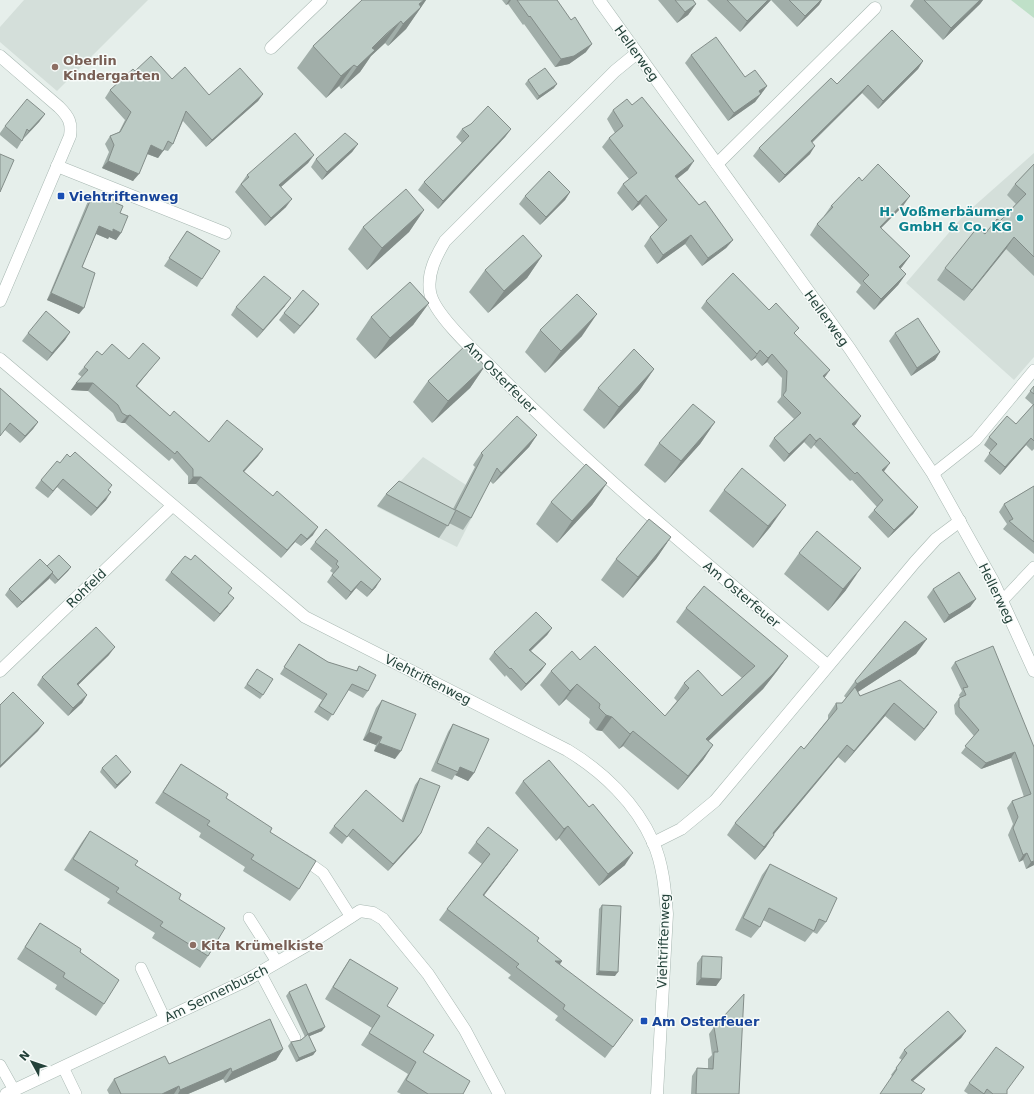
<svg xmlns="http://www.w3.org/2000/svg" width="1034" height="1094" font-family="'DejaVu Sans',sans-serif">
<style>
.built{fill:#d4dfda}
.green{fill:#bfe0c8}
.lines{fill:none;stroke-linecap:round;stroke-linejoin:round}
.lane-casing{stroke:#a8b8b2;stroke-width:12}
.street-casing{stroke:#a8b8b2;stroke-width:13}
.lane{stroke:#fff;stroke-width:11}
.street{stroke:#fff;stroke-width:12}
.wall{fill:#a1aea9}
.shaded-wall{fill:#838d89}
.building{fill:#bbcac4;stroke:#838d89}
.education-dot{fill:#8d6e63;stroke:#f7fbf9;stroke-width:1.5}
.transit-dot{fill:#1a4fb4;stroke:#f7fbf9;stroke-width:1.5}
.culture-dot{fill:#0f9aa8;stroke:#f7fbf9;stroke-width:1.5}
.labels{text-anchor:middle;stroke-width:3;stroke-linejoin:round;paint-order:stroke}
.street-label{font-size:13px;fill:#24423a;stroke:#f7fbf9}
.education-label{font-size:13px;font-weight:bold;fill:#785e54;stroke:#f7fbf9;text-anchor:start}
.transit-label{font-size:13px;font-weight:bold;fill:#164399;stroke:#f7fbf9;text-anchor:start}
.culture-label{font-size:13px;font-weight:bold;fill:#0d838f;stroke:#f7fbf9;text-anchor:end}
</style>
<rect width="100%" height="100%" fill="#e6efeb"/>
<g class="built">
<path d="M24,0H148L57,91L0,42V27Z"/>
<path d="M1034,153V357L1014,380L906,283L964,215Z"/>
<path d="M423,457L483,496L457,547L377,507Z"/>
</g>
<path class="green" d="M1011,0H1034V18Z"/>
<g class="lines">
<defs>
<g id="lane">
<path d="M933,474L976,440L1034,370"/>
<path d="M1002,601L1034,567"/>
<path d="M305,860L323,873L351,917"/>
<path d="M249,918L277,962"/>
<path d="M141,968L165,1019"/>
<path d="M260,972L295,1038"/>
<path d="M0,1065L14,1090"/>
<path d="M63,1067L76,1094"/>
</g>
<g id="street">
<path d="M599,0L850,349L933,474L993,581L1034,671"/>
<path d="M271,48L321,0"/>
<path d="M637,53L615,71L445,241C436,256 427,273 430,292C433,313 474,351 490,366C596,474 712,568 827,665"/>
<path d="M0,56L59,107C69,117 72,123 70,136L0,301"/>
<path d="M717,164L875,8"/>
<path d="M57,166L225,233"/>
<path d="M0,359L305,617L567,750C602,771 636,803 653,842C663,864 665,890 667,914L657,1094"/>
<path d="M0,671L172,506"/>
<path d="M653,843L681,829L715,801L915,562L936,539L960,521"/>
<path d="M6,1094L245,981L309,944L360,911L373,913L383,919L428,974L465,1030L499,1094"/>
</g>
</defs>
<use href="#lane" class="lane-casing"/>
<use href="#street" class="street-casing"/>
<use href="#lane" class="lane"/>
<use href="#street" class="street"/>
</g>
<g class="wall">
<path d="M362,0H426L406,29L388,46L385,43L371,56L360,72L341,89L339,86L326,98L297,68L313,46Z"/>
<path d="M502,0H557L586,52L569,64L555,67L524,24L523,25L508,4L506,5Z"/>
<path d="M658,0H693L696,4L688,15L677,23Z"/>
<path d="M707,0H822L819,5L797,27L771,0L740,32Z"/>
<path d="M914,0H983L980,4L943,40L910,6Z"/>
<path d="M691,55L767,86L755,102L728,121L685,63Z"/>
<path d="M923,61L918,69L878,109L862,93L812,143L810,154L779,183L753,156L759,148L837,84Z"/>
<path d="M135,71L172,79L209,95L263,94L258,101L206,147L183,121L173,144L168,151L164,150L158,158L147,154L133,181L102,168L109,152L105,144L110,136L119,132L125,120L105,98L110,90Z"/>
<path d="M528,80L554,88L537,100L525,84Z"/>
<path d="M613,110L688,170L677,179L699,205L733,240L726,248L702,266L685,244L657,264L644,246L650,237L659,227L640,204L632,211L617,193L623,184L629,179L602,147L609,138L615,133L607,119Z"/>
<path d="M45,114L39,122L23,139L17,149L0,135V133L5,126Z"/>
<path d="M462,129H511L505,137L438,209L418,190L424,182L462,143L456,137Z"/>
<path d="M358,144L352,152L322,180L311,167L316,159Z"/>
<path d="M314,155L308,163L281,187L286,207L265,226L235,192L247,175Z"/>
<path d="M1034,164V276L1006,249L964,301L937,280L945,268L1000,221L1016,204L1007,195L1015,184Z"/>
<path d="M862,181L903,206L881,228L910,256L900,269L906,274L898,285L874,310L856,292L861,285L810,235L817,224L824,217V216L831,206Z"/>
<path d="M570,192L565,200L540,225L519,204L525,196Z"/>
<path d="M93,194L100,196L101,194L116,203L120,213L121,233L116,240L109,237L108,239L96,234L82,267L79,314L47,300L88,201Z"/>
<path d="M424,210L409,232L367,270L348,249L363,227Z"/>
<path d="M187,231L202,279L197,287L164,266Z"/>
<path d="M542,256L527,278L488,313L469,292L485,270Z"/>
<path d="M706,301L769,310L795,334L856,424L854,426L885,470L884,471L918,507L913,514L888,538L868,517L874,510L877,507L852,480L850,481L814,445L811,449L804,442L784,462L769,446L774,438L794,419L777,402L781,397L782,378L767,362L762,366L755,358L751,361L701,308Z"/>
<path d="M429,303L413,325L375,359L356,339L371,317Z"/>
<path d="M319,304L314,311L294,334L279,320L284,313Z"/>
<path d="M285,306L257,338L231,315L236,307Z"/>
<path d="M540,330L582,336L545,373L525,352Z"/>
<path d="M70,332L65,340L47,361L22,341L28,333Z"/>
<path d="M895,333L940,352L935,360L911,376L889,341Z"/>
<path d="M102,355L129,359L160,358L154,365L137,386L170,416L209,442L263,449L258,456L244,472L313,535L301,546L295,542L281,558L196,484H188V476L172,458L169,461L125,423H121L117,421L113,413L88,391L71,390L82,377L78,374L84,367Z"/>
<path d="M485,366L470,388L432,423L413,402L428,381Z"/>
<path d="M654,369L639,391L604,429L583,410L598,388Z"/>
<path d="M1034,386V449L1032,451L1026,445L1000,475L984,461L991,451L984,445L989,437L1016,424L1033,405L1025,398Z"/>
<path d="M0,388L38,422L33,429L20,443L5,430Z"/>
<path d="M715,422L700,444L665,483L644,465L659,443Z"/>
<path d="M537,435L529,447L493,484L490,481L471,518L463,530L449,523L439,538L377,506L386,494L453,509L475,467L473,465L481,453Z"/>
<path d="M60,463L108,490L106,500L91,516L57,487L48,498L35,488L41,480Z"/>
<path d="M607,483L592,505L557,543L536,524L551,502Z"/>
<path d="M1034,486V554L1003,529L1007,524L999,512L1004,504Z"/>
<path d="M724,490L771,526L753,548L709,511Z"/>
<path d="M671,537L656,559L623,598L601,580L616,559Z"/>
<path d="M315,542L376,587L367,597L356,588L346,600L327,582L333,573L330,571L332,568L310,549Z"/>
<path d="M799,553L846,590L828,611L784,574Z"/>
<path d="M191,560L232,588L229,593L228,606L214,622L165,580L171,572Z"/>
<path d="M47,566L71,567L68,571L55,584L49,578L17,608L5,595L9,589Z"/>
<path d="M933,589L976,599L970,607L944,623L927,597Z"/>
<path d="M686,608L788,656L777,671L763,689L708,741L713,745L703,760L678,790L623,746L619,749L602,731L596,730L589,723L590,719L566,699L559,706L540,685L551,671L580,660L665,716L677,701L674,698L684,683L722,696L742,678L676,622Z"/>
<path d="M552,628L547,635L531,651L546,664L541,671L521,691L506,675L505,677L489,659L494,652Z"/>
<path d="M299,644L328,662L356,671L359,666L368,691L363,698L348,690L328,721L314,712L322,700L280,674Z"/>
<path d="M916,654L858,692L860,696L900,680L929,724L915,741L885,716L845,763L838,757L774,834V835L766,847L755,860L727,835L735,823L804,749L828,719V715L836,703H842L846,698L844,696L855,681Z"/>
<path d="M109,655L78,685L87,695L82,703L68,716L37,685L42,677Z"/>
<path d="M955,662L1034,747V865L1026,869L1023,860L1019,862L1008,835L1013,824L1007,808L1012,801L1024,797L1011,758L981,769L961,753L974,736L955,714L954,705L959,698H960L959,695L962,691L951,668Z"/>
<path d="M257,669L263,695L260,699L244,688Z"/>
<path d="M382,700L395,759L374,751L376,745L363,740L376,708Z"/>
<path d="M453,724L474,773L468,781L455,775L452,780L431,771L448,732Z"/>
<path d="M181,764L270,832L299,889L290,901L243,871L245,867L199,837L201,833L155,803Z"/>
<path d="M102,768L131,772L128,776L115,789L100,772Z"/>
<path d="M420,778L421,833L416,840L388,871L348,836L342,844L329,833L334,826L401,821L415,785Z"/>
<path d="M523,781L625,865L599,886L559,838L556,841L515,793Z"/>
<path d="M90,831L179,899L208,956L200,968L152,938L155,933L107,903L110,899L64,870L82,842Z"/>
<path d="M476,842L510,861L484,895L537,941L625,1031L605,1058L555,1020L558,1016L508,978L511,975L439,920L447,909L482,864L468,853Z"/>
<path d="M770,864L826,922L817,934L813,932L805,942L763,920L760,927L751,938L735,930L762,875Z"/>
<path d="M602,905L615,976L596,975L599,909Z"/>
<path d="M40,923L80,952L104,1004L96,1016L55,989L57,985L17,959Z"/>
<path d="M702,956L721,979L716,986L696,985L697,963Z"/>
<path d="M350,959L423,1052L463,1094H401L397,1092L408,1074L361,1045L372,1028L325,999L342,971Z"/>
<path d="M289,992L322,1031L309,1036L316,1051L313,1055L296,1062L288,1046L291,1042L301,1040L305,1037L286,996Z"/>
<path d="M714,1027L739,1094H691L692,1076L697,1068L708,1069V1059L712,1055L709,1034Z"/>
<path d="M966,1031L961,1038L913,1081L892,1076L891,1075L902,1060L899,1058L904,1050Z"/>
<path d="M283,1049L276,1060L225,1083L223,1079L188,1094H109L107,1090L114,1079L169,1064Z"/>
<path d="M969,1083L1007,1090V1094H968L964,1091Z"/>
</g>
<g class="shaded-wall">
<path d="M424,0H426L406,29L388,46L403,24L419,4Z"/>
<path d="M509,0H511L508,4L506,5Z"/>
<path d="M768,0H771L740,32L747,21Z"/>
<path d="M821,0H822L819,5L797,27L805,16Z"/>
<path d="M980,0H983L980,4L943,40L951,28Z"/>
<path d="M696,4L688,15L677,23L685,12Z"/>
<path d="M401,21L385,43L371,56L360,72L341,89L357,67L372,48Z"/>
<path d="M592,44L586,52L569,64L555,67L561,59Z"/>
<path d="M923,61L918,69L878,109L883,101Z"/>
<path d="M354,65L339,86L326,98L341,76Z"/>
<path d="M557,84L554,88L537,100L539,96Z"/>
<path d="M868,85L862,93L805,149L811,141Z"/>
<path d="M767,86L755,102L728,121L734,113L759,91Z"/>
<path d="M263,94L258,101L206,147L212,140Z"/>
<path d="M45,114L39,122L23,139L29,131Z"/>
<path d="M511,129L505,137L438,209L443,201Z"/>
<path d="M358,144L352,152L322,180L327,172Z"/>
<path d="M151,145L163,151L158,158L145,153Z"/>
<path d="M815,146L810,154L779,183L785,175Z"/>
<path d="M314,155L308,163L274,193L279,185Z"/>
<path d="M108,161L139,174L133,181L102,168Z"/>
<path d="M694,161L688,170L669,185L675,176Z"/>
<path d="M570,192L565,200L540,225L546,217Z"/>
<path d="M646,195L640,204L632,211L638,202Z"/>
<path d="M910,196L903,206L872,237L880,227Z"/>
<path d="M292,199L286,207L265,226L271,218Z"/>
<path d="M424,210L409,232L367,270L382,248Z"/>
<path d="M99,226L113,229L121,233L116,240L109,237L108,239L94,233Z"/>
<path d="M691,235L685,244L657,264L663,255Z"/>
<path d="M1014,237L1006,249L964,301L972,290Z"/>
<path d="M733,240L726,248L702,266L708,258Z"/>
<path d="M542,256L527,278L488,313L504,291Z"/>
<path d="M910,256L902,267L891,278L899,267Z"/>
<path d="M906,274L898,285L874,310L881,299Z"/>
<path d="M51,293L84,308L79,314L47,300Z"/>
<path d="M291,298L285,306L257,338L263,330Z"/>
<path d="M429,303L413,325L375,359L390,338Z"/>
<path d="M319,304L314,311L294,334L300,326Z"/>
<path d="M597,314L582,336L545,373L561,351Z"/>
<path d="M70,332L65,340L47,361L52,353Z"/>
<path d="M760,350L755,358L751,361L757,354Z"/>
<path d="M940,352L935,360L911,376L917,368Z"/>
<path d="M772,354L767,362L762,366L768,358Z"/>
<path d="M160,358L154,365L131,393L136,386Z"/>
<path d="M485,366L470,388L432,423L448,401Z"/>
<path d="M654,369L639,391L604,429L619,407Z"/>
<path d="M830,370L825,377L818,384L823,376Z"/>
<path d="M76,383H93L88,391L71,390Z"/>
<path d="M130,415L125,423H121L127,416Z"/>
<path d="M861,416L856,424L847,432L852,424Z"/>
<path d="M38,422L33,429L20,443L25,436Z"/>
<path d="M715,422L700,444L665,483L681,461Z"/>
<path d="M810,434L804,442L784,462L789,454Z"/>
<path d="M537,435L529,447L493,484L501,473Z"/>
<path d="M820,438L814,445L811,449L816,441Z"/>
<path d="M1031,438L1026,445L1000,475L1005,467Z"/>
<path d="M263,449L258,456L238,478L243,471Z"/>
<path d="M890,463L885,470L877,477L882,470Z"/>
<path d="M193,477H201L196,484H188Z"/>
<path d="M63,479L57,487L48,498L53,491Z"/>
<path d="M607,483L592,505L557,543L572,521Z"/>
<path d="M111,492L106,500L91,516L97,508Z"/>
<path d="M786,505L771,526L753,548L768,526Z"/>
<path d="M918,507L913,514L888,538L894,530Z"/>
<path d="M318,527L313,535L301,546L307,539Z"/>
<path d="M301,534L295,542L281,558L287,550Z"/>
<path d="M671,537L656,559L623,598L638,577Z"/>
<path d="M71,567L68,571L55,584L58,580Z"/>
<path d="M861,568L846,590L828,611L843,589Z"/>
<path d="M53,572L49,579L17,608L22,602Z"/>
<path d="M381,579L376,587L367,597L372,590Z"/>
<path d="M361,581L356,588L346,600L351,592Z"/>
<path d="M234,598L228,606L214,622L220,614Z"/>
<path d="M976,599L970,607L944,623L949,615Z"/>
<path d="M552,628L547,635L524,657L529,650Z"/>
<path d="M927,639L916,654L847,699L857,684Z"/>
<path d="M115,647L109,655L71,692L77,684Z"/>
<path d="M788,656L777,671L763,689L695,754L706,739Z"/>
<path d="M546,664L541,671L521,691L526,684Z"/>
<path d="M577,684L566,699L559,706L570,691Z"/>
<path d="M87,695L82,703L68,716L73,708Z"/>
<path d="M894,703L885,716L845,763L854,751Z"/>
<path d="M937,712L929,724L915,741L924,729Z"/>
<path d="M606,715L612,717L602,731L596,730Z"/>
<path d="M44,723L38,731L0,768V766Z"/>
<path d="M633,731L623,746L619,749L630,734Z"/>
<path d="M369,732L382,737L376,745L363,740Z"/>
<path d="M379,743L401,751L395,759L374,751Z"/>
<path d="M713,745L703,760L678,790L688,776Z"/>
<path d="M847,745L838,757L764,846L773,833Z"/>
<path d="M1015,752L1011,758L981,769L986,763Z"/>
<path d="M460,767L474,773L468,781L455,775L458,772Z"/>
<path d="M131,772L128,776L115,789L117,785Z"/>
<path d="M568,826L559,838L556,841L564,829Z"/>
<path d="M421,833L416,840L388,871L393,864Z"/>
<path d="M774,835L766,847L755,860L764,847Z"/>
<path d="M518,850L510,861L476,906L483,895Z"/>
<path d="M633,853L625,865L599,886L608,874Z"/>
<path d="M1027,853L1023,860L1019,862L1023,855Z"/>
<path d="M1034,861V865L1026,869L1031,862Z"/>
<path d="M555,961H562L555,972Z"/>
<path d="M599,971L618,972L615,976L596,975Z"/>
<path d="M701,978L721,979L716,986L696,985Z"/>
<path d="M325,1027L322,1031L305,1038L308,1034Z"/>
<path d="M966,1031L961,1038L906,1087L911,1080Z"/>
<path d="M283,1049L276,1060L225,1083L232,1072Z"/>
<path d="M316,1051L313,1055L296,1062L299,1058Z"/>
<path d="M231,1068L223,1079L188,1094H178L180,1090Z"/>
<path d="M179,1086L174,1094H162Z"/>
</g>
<g class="building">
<path d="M362,0H424L419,4L421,7L403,24L401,21L386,34L372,48L375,50L357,67L354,65L341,76L313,46Z"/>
<path d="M517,0H557L571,20L575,17L592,44L574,56L561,59L530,16L529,17Z"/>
<path d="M675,0H693L696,4L685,12Z"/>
<path d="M727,0H768L747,21Z"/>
<path d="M789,0H821L805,16Z"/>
<path d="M924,0H980L951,28Z"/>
<path d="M892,30L923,61L883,101L868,85L811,141L815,146L785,175L759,148L831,78L837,84Z"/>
<path d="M716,37L745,77L755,70L767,86L759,91L761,94L734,113L691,55Z"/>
<path d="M151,56L172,79L185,67L209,95L240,68L263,94L212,140L186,111L173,144L168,141L163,151L151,145L139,174L108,161L114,145L110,136L120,132L131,112L110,90L133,69L135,71Z"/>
<path d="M545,68L557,84L539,96L528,80Z"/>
<path d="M642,97L694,161L675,176L699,205L705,201L733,240L708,258L691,235L663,255L650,237L667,220L646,195L638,202L623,184L637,173L609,138L623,126L613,110L627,99L632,105Z"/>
<path d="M27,99L45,114L29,131L27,129L22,141L5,126Z"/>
<path d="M488,106L511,129L443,201L424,182L469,136L462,129L471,124Z"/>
<path d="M295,133L314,155L279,185L292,199L271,218L241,184L249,177L247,175Z"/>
<path d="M345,133L358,144L327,172L316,159Z"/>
<path d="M0,154L14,160L0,192Z"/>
<path d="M878,164L910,196L880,227L910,256L899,267L906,274L881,299L863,281L869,275L817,224L833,207L831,206L859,177L862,181Z"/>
<path d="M1034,164V257L1014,237L972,290L945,268L977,228L985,234L997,219L1000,221L1026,194L1015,184Z"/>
<path d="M549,171L570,192L546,217L525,196Z"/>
<path d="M406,189L424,210L382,248L363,227Z"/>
<path d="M93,194L100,196L101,194L117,201L116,203L123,206L120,213L128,216L121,233L113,229V232L99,226L82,267L95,273L84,308L51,293Z"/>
<path d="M187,231L220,251L202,279L169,258Z"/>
<path d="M523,235L542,256L504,291L485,270Z"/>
<path d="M733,273L769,310L776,303L799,328L794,333L830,370L823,376L861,416L852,424L890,463L882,470L918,507L894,530L874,510L883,500L857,472L855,474L820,438L816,441L810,434L789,454L774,438L801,413L783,395L786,391L787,371L772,354L768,358L760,350L757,354L706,301Z"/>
<path d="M264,276L291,298L263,330L236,307Z"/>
<path d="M410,282L429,303L390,338L371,317Z"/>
<path d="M303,290L319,304L300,326L284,313Z"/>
<path d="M577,294L597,314L561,351L540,330Z"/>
<path d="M46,311L70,332L52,353L28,333Z"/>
<path d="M918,318L940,352L917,368L895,333Z"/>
<path d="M143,343L160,358L136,386L170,416L174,411L209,442L227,420L263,449L243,471L273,496L277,491L318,527L307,539L301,534L287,550L201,477H193V469L177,451L175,454L130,415L127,416L122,413L118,405L93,383H76L88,370L84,367L97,351L102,355L112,344L129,359Z"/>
<path d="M466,345L485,366L448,401L428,381Z"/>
<path d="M634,349L654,369L619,407L598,388Z"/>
<path d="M1034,386V394L1030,391Z"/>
<path d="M0,388L38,422L25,436L10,423L0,436Z"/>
<path d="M693,404L715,422L681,461L659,443Z"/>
<path d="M1034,404V441L1031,438L1005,467L989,453L997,444L989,437L1007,416L1016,424Z"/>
<path d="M517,416L537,435L501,473L497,468L471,518L456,510L448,526L386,494L399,481L455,510L483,455L481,453Z"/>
<path d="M75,452L112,485L108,490L111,492L97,508L63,479L53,491L41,480L57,461L60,463L67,454L70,457Z"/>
<path d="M586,464L607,483L572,521L551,502Z"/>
<path d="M742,468L786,505L768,526L724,490Z"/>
<path d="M1034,486V542L1009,521L1013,519L1004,504Z"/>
<path d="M649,519L671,537L638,577L616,559Z"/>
<path d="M326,529L381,579L372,590L361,581L351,592L332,575L339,567L336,564L338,561L315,542Z"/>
<path d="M817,531L861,568L843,589L799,553Z"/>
<path d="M59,555L71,567L58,580L52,573L53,572L47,566Z"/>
<path d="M195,555L232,588L228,593L234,598L220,614L171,572L185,556L191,560Z"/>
<path d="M40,559L53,572L22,602L9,589Z"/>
<path d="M959,572L976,599L949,615L933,589Z"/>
<path d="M704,586L788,656L773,674L706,739L713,745L688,776L633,731L630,734L612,717L606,715L599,708L600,704L577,684L570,691L551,671L572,651L580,660L595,646L665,716L689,688L684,683L698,670L722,696L755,666L686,608Z"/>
<path d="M536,612L552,628L529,650L546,664L526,684L511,668L510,669L494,652Z"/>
<path d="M905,621L927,639L857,684L855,681Z"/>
<path d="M96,627L115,647L77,684L87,695L73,708L42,677Z"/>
<path d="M299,644L328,662L357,671L359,666L376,675L368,691L352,684L333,715L319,706L327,694L284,667Z"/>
<path d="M993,646L1034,747V861L1031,862L1027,853L1023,855L1013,828L1018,817L1012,801L1031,794L1015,752L986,763L965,746L979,730L959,707V698L966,695L963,688L968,687L955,662Z"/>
<path d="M257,669L273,679L263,695L247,684Z"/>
<path d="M900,680L937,712L924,729L894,703L854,751L847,745L773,833L774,835L764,847L735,823L801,746L804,749L837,709L836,703H842L855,687L860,696Z"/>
<path d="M13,692L44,723L0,766V705Z"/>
<path d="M382,700L416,714L401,751L379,743L382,737L369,732Z"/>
<path d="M453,724L489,739L474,773L460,767L458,772L437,763Z"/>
<path d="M116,755L131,772L117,785L102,768Z"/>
<path d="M549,760L589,807L593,804L633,853L608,874L568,826L564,829L523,781Z"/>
<path d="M181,764L228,794L226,798L272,828L270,832L316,861L299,889L251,859L254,855L207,825L210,821L163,792Z"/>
<path d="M420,778L440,786L421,833L393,864L353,829L347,837L334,826L366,790L403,822Z"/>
<path d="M488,827L518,850L483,895L539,938L537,941L562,961H555L633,1020L613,1047L563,1009L565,1005L516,967L519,964L447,909L490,854L476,842Z"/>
<path d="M90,831L138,861L135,865L181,894L179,899L225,928L208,956L160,926L163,922L116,892L119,888L73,859Z"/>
<path d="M770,864L837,898L826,922L819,919L814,931L769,908L760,927L743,918Z"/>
<path d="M602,905L621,906L618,972L599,971Z"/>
<path d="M40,923L81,949L80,952L119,980L104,1004L63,977L65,973L25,947Z"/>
<path d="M702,956L722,957L721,979L701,978Z"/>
<path d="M350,959L398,988L387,1006L434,1035L423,1052L470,1081L463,1094H428L406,1080L416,1062L369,1033L380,1016L333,987Z"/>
<path d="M306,984L325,1027L308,1034L289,992Z"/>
<path d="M744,994L739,1094H696L697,1068L713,1069L714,1052H718L714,1027Z"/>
<path d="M948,1011L966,1031L911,1080L925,1089L921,1094H880L897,1069L896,1068L907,1053L904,1050Z"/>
<path d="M270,1019L283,1049L232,1072L231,1068L180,1090L179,1086L162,1094H121L114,1079L165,1056L169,1064Z"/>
<path d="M308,1034L316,1051L299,1058L291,1042L301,1040Z"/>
<path d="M996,1047L1024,1067L1007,1090V1094H993L987,1089L984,1094L969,1083Z"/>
</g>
<g class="education-dot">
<circle cx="55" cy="67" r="4"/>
<circle cx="193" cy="945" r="4"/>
</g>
<g class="transit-dot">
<rect x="57" y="192" width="8" height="8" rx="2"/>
<rect x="640" y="1017" width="8" height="8" rx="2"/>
</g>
<circle class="culture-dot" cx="1020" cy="218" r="4"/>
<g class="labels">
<g class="street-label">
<text transform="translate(637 53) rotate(54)" y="5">Hellerweg</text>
<text transform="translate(827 318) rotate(54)" y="5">Hellerweg</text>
<text transform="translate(501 377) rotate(45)" y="5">Am Osterfeuer</text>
<text transform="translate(86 588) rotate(-44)" y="5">Rohfeld</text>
<text transform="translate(997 593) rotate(64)" y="5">Hellerweg</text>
<text transform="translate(742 594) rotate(40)" y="5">Am Osterfeuer</text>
<text transform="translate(428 679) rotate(27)" y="5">Viehtriftenweg</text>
<text transform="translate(663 941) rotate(-88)" y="5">Viehtriftenweg</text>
<text transform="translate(216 993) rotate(-26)" y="5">Am Sennenbusch</text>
</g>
<g class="education-label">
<text x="63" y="65">Oberlin<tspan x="63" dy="15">Kindergarten</tspan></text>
<text x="201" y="950">Kita Krümelkiste</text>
</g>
<g class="transit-label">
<text x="69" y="201">Viehtriftenweg</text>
<text x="652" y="1026">Am Osterfeuer</text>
</g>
<g class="culture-label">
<text x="1012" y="216">H. Voßmerbäumer<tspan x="1012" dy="15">GmbH &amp; Co. KG</tspan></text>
</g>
</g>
<g transform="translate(32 1062) rotate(310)" stroke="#f7fbf9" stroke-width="3" paint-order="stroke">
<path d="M0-3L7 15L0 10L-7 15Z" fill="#24423a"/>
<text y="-6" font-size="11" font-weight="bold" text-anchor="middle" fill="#24423a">N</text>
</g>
</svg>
